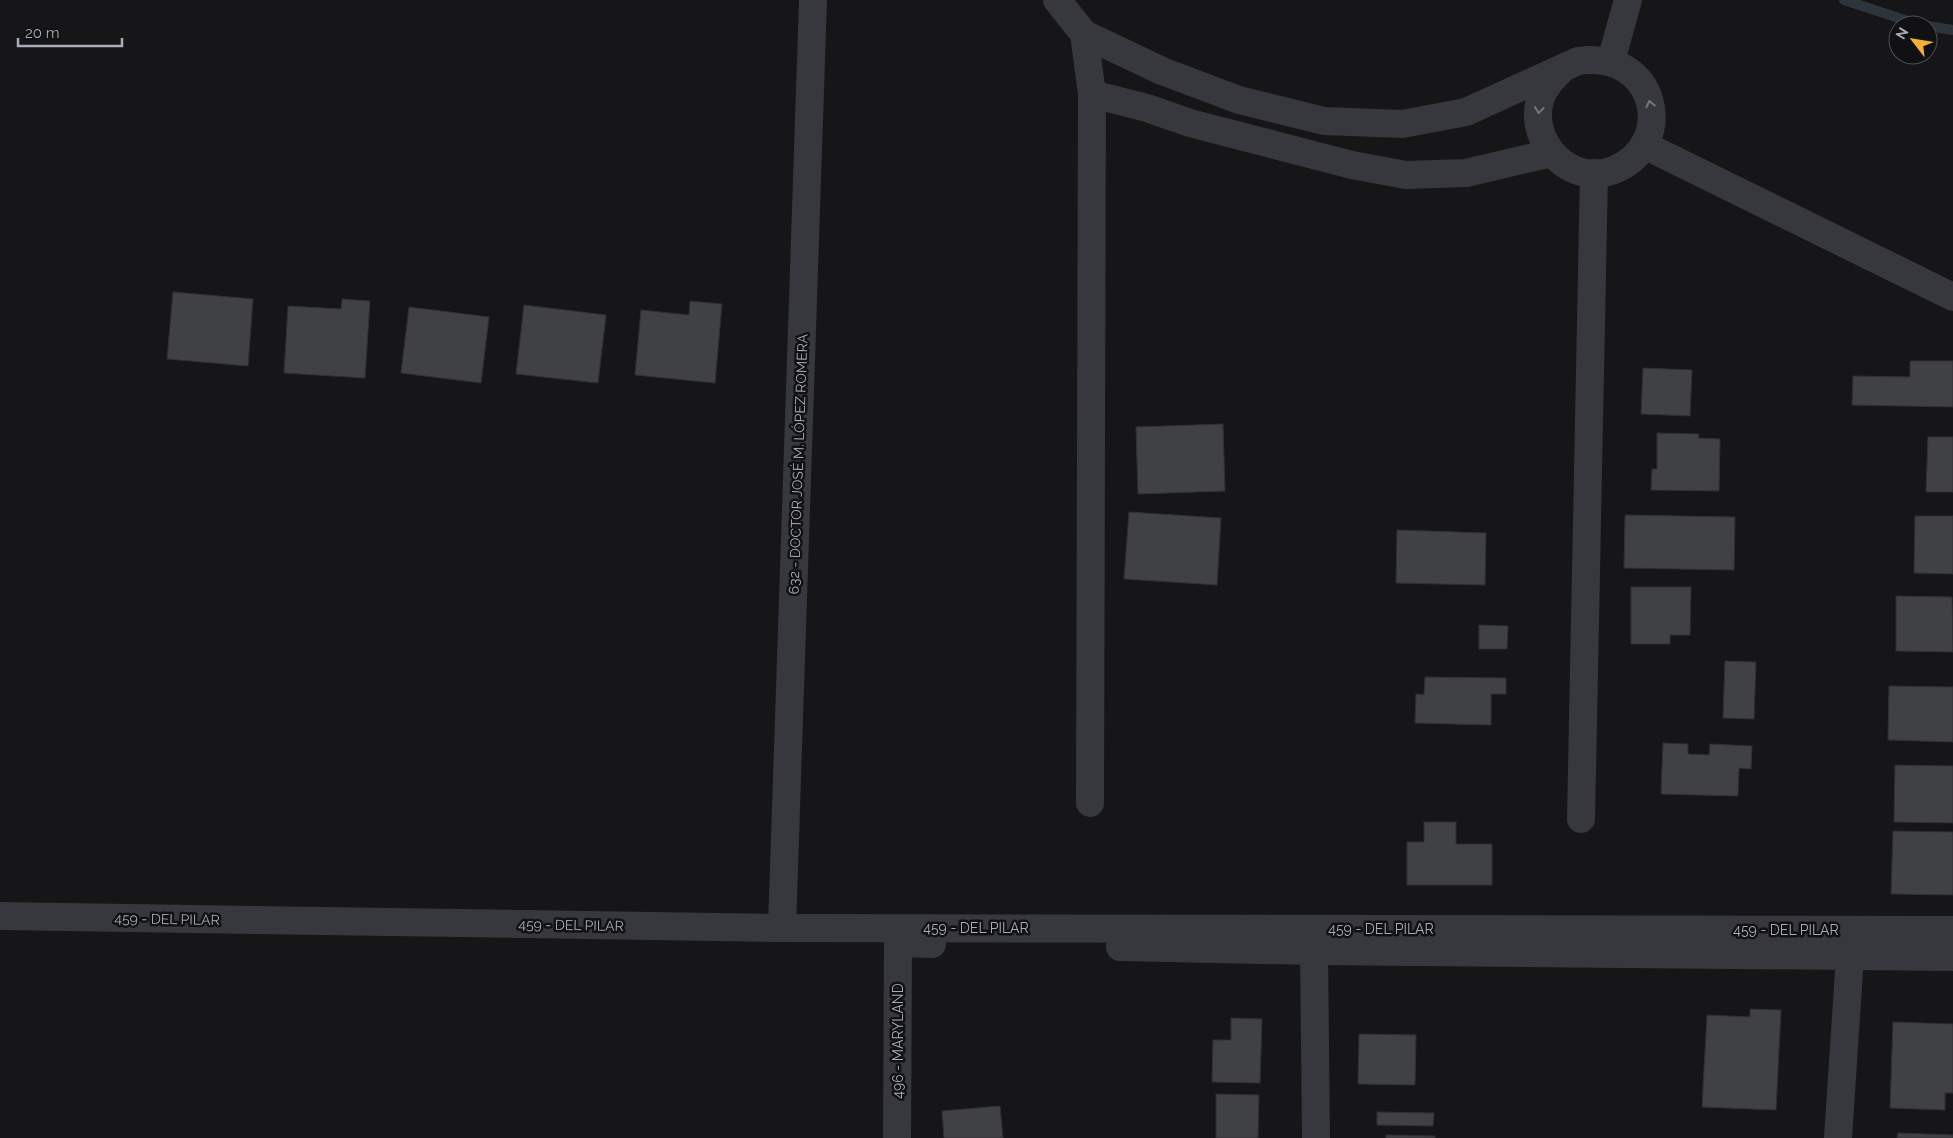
<svg xmlns="http://www.w3.org/2000/svg" width="1953" height="1138" font-family="Raleway,sans-serif">
<style>
.lines{fill:none;stroke-linecap:round;stroke-linejoin:round}
.stream{stroke:#2c353c;stroke-width:10}
.building{fill:#404145;stroke:#303034}
.minor{stroke:#37383d;stroke-width:28}
.oneway{stroke:#757881}
.labels{text-anchor:middle;stroke-width:5;stroke-linejoin:round;paint-order:stroke}
.street-label{font-size:14px;fill:#a8adb8;stroke:#111113}
</style>
<rect width="100%" height="100%" fill="#161618"/>
<g class="lines">
<g class="stream">
<path d="M1844,0L1920,25"/>
<path d="M1928,26L1953,30"/>
</g>
</g>
<g class="building">
<path d="M173,292L253,299L248,366L167,359Z"/>
<path d="M342,299L370,301L365,378L284,373L288,306L341,309Z"/>
<path d="M690,301L722,304L715,383L635,375L641,310L689,315Z"/>
<path d="M524,305L606,315L598,383L516,374Z"/>
<path d="M409,307L489,317L481,383L401,373Z"/>
<path d="M1910,361H1953V407L1852,405L1853,376L1910,377Z"/>
<path d="M1643,368L1692,370L1690,416L1641,414Z"/>
<path d="M1223,424L1225,491L1138,494L1136,427Z"/>
<path d="M1657,433L1699,434L1698,438L1720,439L1719,491L1651,490L1652,469H1657Z"/>
<path d="M1928,437H1953V492H1926Z"/>
<path d="M1129,512L1221,518L1217,585L1124,579Z"/>
<path d="M1625,515L1735,517L1734,570L1624,568Z"/>
<path d="M1915,516H1953V574L1914,573Z"/>
<path d="M1397,530L1486,533L1485,585L1396,583Z"/>
<path d="M1631,587H1691L1690,635H1670V644H1631Z"/>
<path d="M1896,596L1952,597L1953,652L1896,651Z"/>
<path d="M1479,625L1508,626L1507,649H1479Z"/>
<path d="M1725,661L1756,662L1754,719L1723,718Z"/>
<path d="M1425,677L1506,678V694H1491V725L1415,723L1416,694L1424,695Z"/>
<path d="M1889,686L1953,687V742L1888,740Z"/>
<path d="M1663,743L1688,744V754L1709,755L1710,744L1752,746L1751,769L1739,768L1738,796L1661,794Z"/>
<path d="M1895,765L1953,766V823L1894,822Z"/>
<path d="M1424,822H1456V844H1492V885H1407V842H1424Z"/>
<path d="M1893,831L1953,832V895L1891,894Z"/>
<path d="M1750,1009L1781,1010L1776,1110L1702,1107L1707,1015L1750,1017Z"/>
<path d="M1231,1018L1262,1019L1260,1083L1212,1082L1213,1040H1231Z"/>
<path d="M1893,1022L1953,1024V1093H1945V1110L1890,1108Z"/>
<path d="M1359,1034L1416,1035L1415,1085L1358,1084Z"/>
<path d="M1216,1094L1259,1095L1258,1138H1216Z"/>
<path d="M1000,1106L1003,1138H944L942,1111Z"/>
<path d="M1377,1112L1434,1113L1433,1126L1377,1125Z"/>
<path d="M1898,1133L1953,1135V1138H1897Z"/>
<path d="M1386,1135L1435,1136V1138H1386Z"/>
</g>
<g class="lines">
<g class="minor">
<path d="M1057,0L1084,34"/>
<path d="M1611,61L1628,0"/>
<path d="M1644,145L1953,297"/>
<path d="M1551,153L1466,173L1406,175L1352,165L1190,123L1147,108L1092,94L1084,34L1162,71L1239,100L1324,121L1402,124L1466,112L1578,61C1657,49 1678,144 1614,170C1571,187 1528,143 1540,100C1544,87 1553,78 1562,69"/>
<path d="M1090,803L1092,94"/>
<path d="M1581,819L1594,173"/>
<path d="M0,916L782,928L1953,930"/>
<path d="M782,928L813,0"/>
<path d="M1120,947L1314,951L1316,1138"/>
<path d="M1314,951L1953,957"/>
<path d="M897,1138L898,943L932,944"/>
<path d="M1838,1138L1850,956"/>
</g>
</g>
<defs><path id="oneway-chevron" d="M-2-3.5L2.5 0L-2 3.5" fill="none" stroke-width="1.6" stroke-linecap="round" stroke-linejoin="round" transform="scale(1.25)"/></defs>
<g class="oneway">
<use href="#oneway-chevron" transform="translate(1650 104) rotate(-103)"/>
<use href="#oneway-chevron" transform="translate(1539 110) rotate(97)"/>
</g>
<g class="labels">
<g class="street-label">
<text transform="translate(798 464) rotate(-88)" y="5">632 - DOCTOR JOSÉ M. LÓPEZ ROMERA</text>
<text transform="translate(167 919) rotate(1)" y="5">459 - DEL PILAR</text>
<text transform="translate(571 925) rotate(1)" y="5">459 - DEL PILAR</text>
<text x="976" y="933">459 - DEL PILAR</text>
<text x="1381" y="934">459 - DEL PILAR</text>
<text x="1786" y="935">459 - DEL PILAR</text>
<text transform="translate(898 1041) rotate(-90)" y="5">496 - MARYLAND</text>
</g>
</g>
<g transform="translate(1913 40) rotate(301)"><circle r="24" fill="#111113" stroke="#4d4f55"/>
<path d="M0-4L9 19L0 12L-9 19Z" fill="#f2b134"/>
<text y="-8" font-size="14" font-weight="bold" text-anchor="middle" fill="#a8adb8">N</text>
</g>
<path d="M18 38v8h104v-8" fill="none" stroke="#a8adb8" stroke-width="2.5"/>
<text x="25" y="38" font-size="15" fill="#a8adb8" stroke="#111113" stroke-width="4" paint-order="stroke">20 m</text>
</svg>
